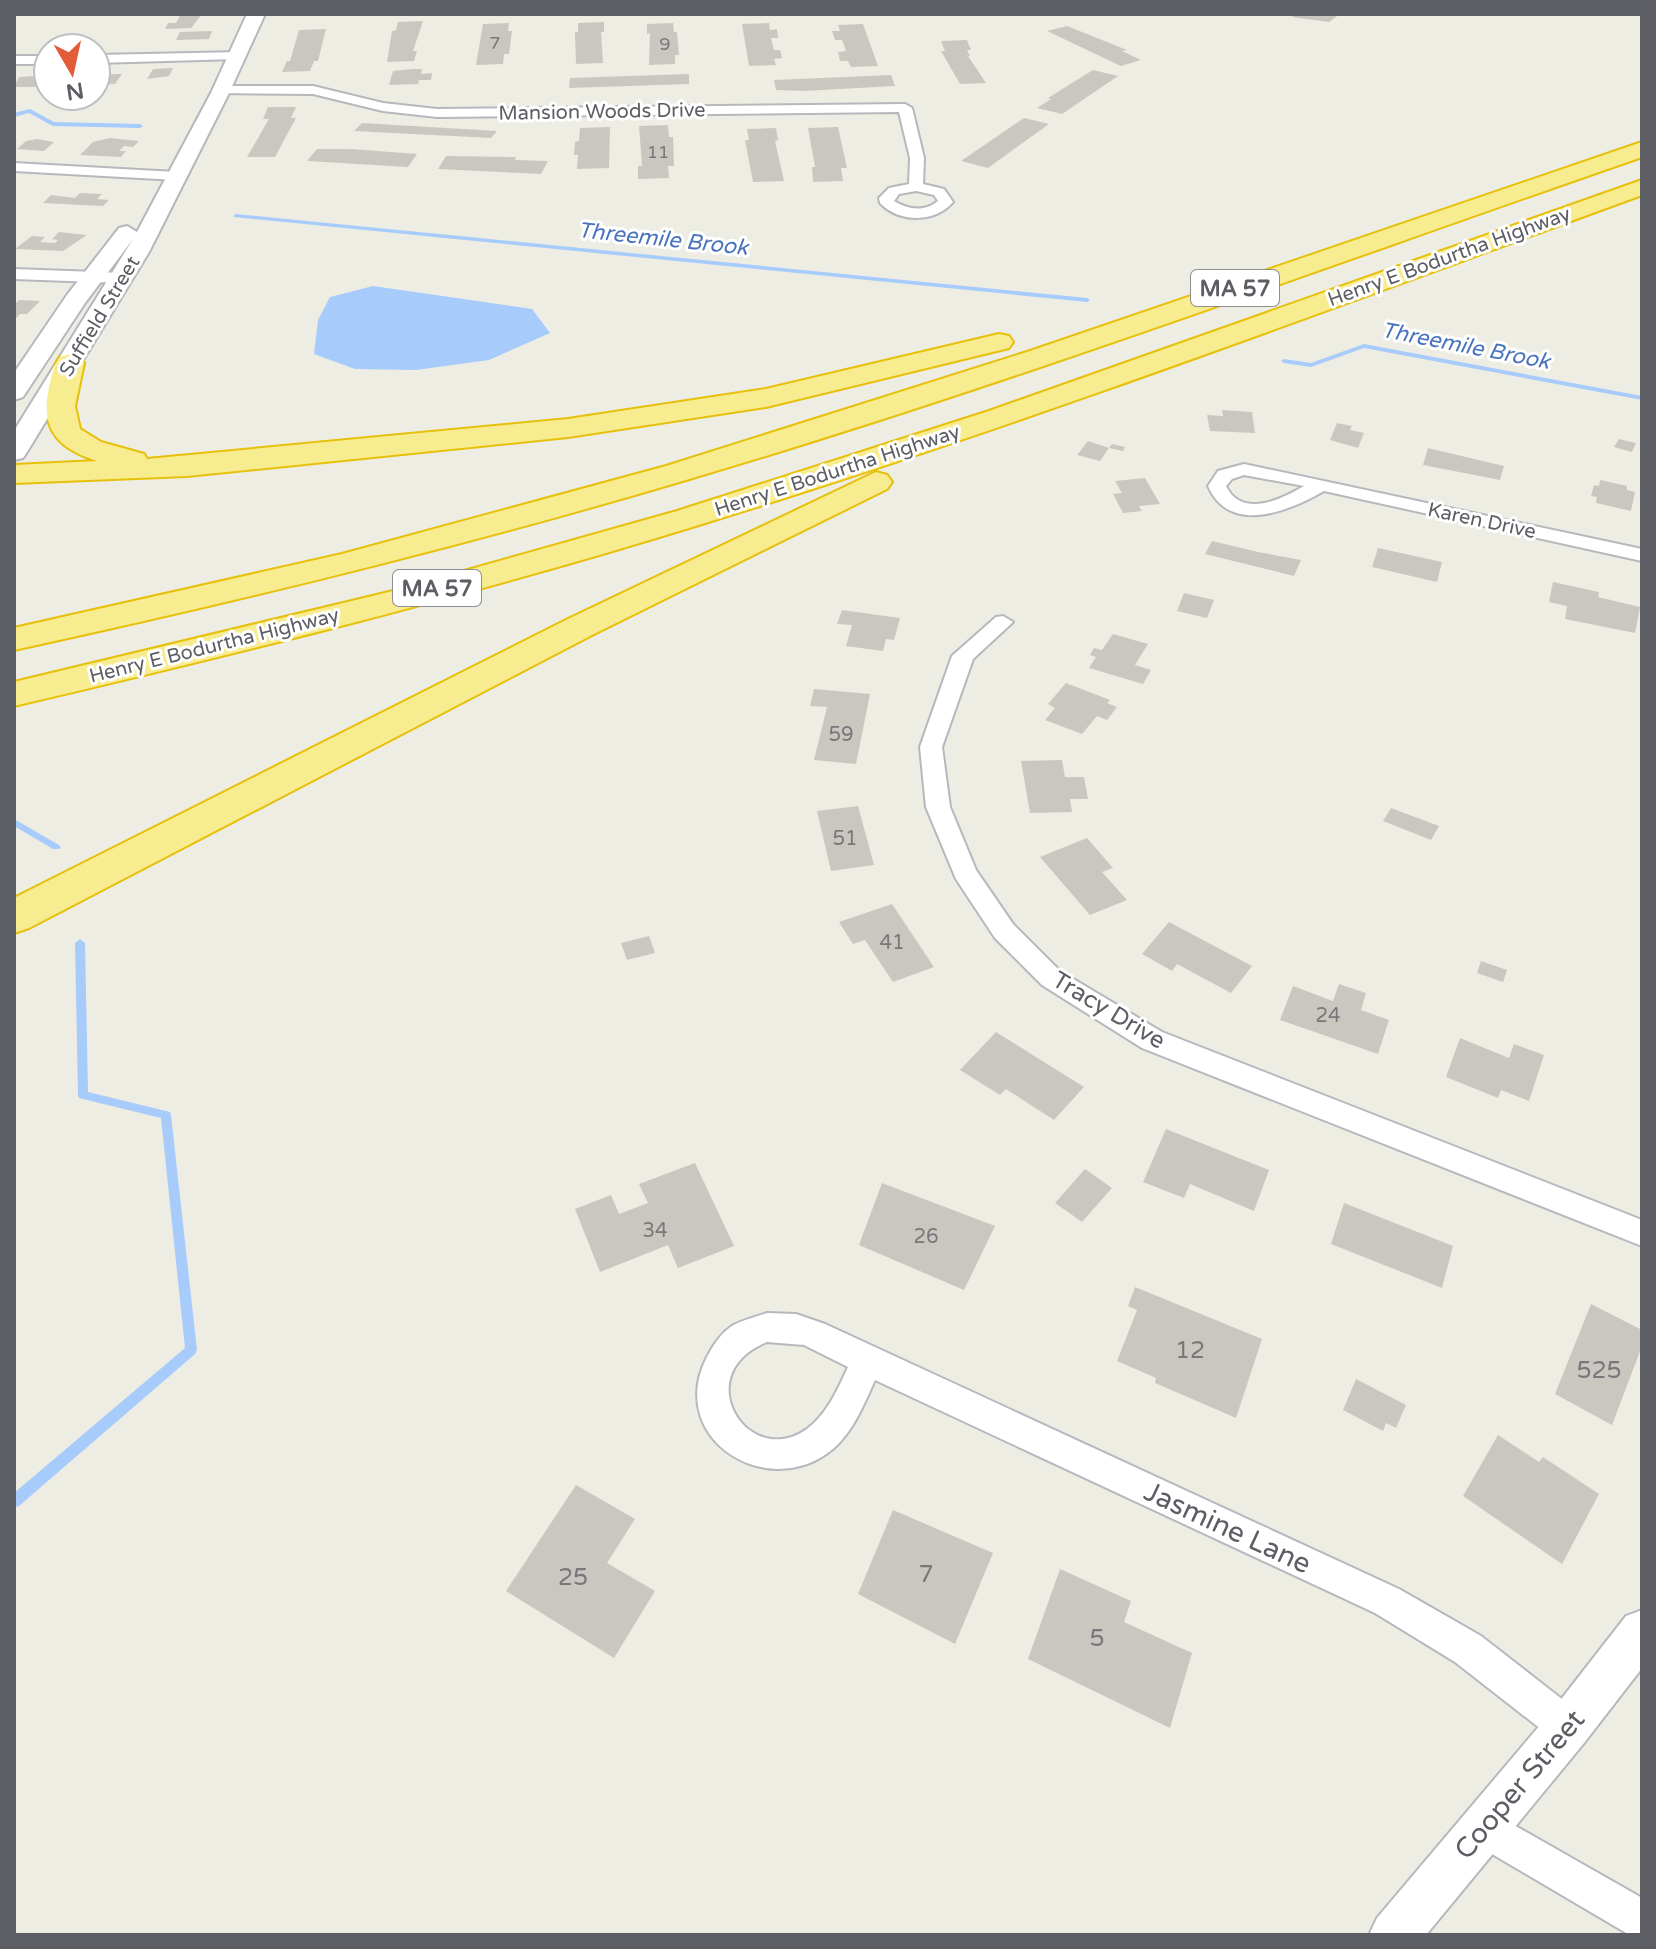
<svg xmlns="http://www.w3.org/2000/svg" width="1656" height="1949" font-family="'Varela Round',sans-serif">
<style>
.water{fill:#a7cbfb}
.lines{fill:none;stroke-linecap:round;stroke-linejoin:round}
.stream{fill:#a7cbfb;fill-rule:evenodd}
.building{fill:#cac7c1}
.minor-casing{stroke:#b6b8bd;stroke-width:4}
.tertiary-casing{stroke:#b6b8bd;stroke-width:4}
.secondary-casing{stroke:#b6b7bd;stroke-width:4}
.motorway-casing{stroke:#e7c00b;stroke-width:4}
.minor{fill:#fff;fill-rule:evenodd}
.tertiary{fill:#fff;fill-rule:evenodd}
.secondary{fill:#fff;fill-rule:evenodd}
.motorway{fill:#f8ec91;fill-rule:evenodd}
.labels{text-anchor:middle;stroke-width:6;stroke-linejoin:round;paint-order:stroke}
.far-number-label{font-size:18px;fill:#78787b}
.far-street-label{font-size:20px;fill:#5c5e64;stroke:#fff}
.number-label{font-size:20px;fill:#78787b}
.far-water-label{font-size:22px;font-style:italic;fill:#4a73be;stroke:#fff}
.shield{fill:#fff;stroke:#8d8e92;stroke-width:2}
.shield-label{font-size:22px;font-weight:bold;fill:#5c5e64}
.street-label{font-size:24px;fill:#5c5e64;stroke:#fff}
.near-number-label{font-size:24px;fill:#78787b}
.near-street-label{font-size:28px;fill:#5c5e64;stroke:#fff}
</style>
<rect width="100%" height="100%" fill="#eeede4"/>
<path class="water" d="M373,286L532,309L550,333L489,360L416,370L355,369L314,354L318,320L330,297Z"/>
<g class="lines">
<g class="stream">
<path d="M30,109L54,122L140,124L143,126L140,128L53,126L29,113L14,117V113Z"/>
<path d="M236,214L1087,298L1090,300L1087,302L234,217L233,216Z"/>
<path d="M1364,344L1642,396V400L1364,348L1311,367L1284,363L1281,361L1284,359L1311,363Z"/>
<path d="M14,819L59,845L61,847L59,849H53L14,826Z"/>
<path d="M80,939L85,943L88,1092L166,1111L170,1112L171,1115L197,1350L195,1354L19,1506L14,1507V1493L185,1348L161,1118L83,1099L79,1098L78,1095L75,943Z"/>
</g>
</g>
<g class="building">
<path d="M181,14H202L191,28L165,29L168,23H176Z"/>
<path d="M1296,14H1340L1329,22L1292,17Z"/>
<path d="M423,21L413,51H417L414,61L387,62L392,31L396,30L398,22Z"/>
<path d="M604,22V32H601L603,63L576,64L575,32H578V23Z"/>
<path d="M509,23L508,31H512L509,54H504L503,64L476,65L483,24Z"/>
<path d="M673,23L674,32H677L679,55H675V64L649,65L650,33L647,34V24Z"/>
<path d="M769,23L770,30L777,29L778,38H771L774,50H780L782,58L774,59L776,65L749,66L742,24Z"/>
<path d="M863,24L878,66L851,67L848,61H840L838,52L846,51L842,40H835L832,31H840L838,25Z"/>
<path d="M1067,26L1127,50L1122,51L1141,60L1121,66L1047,31Z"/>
<path d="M326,29L318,61H314L310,71L282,72L287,61H290L299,30Z"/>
<path d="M212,31L209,39L176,40L180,32Z"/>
<path d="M967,40L971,50H967L970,56H968L986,83L960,84L941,51H945L941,41Z"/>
<path d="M173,68L169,76L147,79L153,69Z"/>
<path d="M413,69H422L421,74L432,73L431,80H419L418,84L389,85L393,71Z"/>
<path d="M1093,70L1118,76L1062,114L1037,108L1051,99L1048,98Z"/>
<path d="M96,74H122L115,84L99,85L101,82H96Z"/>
<path d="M689,74V84L569,88L570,78Z"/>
<path d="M891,75L895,86L804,91L776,90L774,80Z"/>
<path d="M36,76L34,80H47L42,87H14L19,77Z"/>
<path d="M268,107H296L291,118H296L275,157H247L269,119H263Z"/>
<path d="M1024,118L1049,124L988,168L961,161Z"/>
<path d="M362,123L497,131L491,138L354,131Z"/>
<path d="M668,125L669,137H673L674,166H668L669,178L638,179V166H642L639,126Z"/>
<path d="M610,127L609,168L577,169L578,155H574L575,142L579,141L580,128Z"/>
<path d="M838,127L847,168H841L843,181L813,182L812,167H815L808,128Z"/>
<path d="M776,128L778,140L775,141L784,181L753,182L745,140H749L747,129Z"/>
<path d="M110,138L139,141L133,147L124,146L119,151H126L121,157L80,155L93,142Z"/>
<path d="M37,139L54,142L44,151L17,149L26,141Z"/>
<path d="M317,149H351L417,154L408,167L307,161Z"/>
<path d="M446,156L516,157L515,160L548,161L541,174L438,169Z"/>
<path d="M80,193L102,194L97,199L109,200L103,206L43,203L51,195L75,198Z"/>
<path d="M59,232L87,235L63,251L15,249L32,236L45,237L40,242L55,243L58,240L52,239Z"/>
<path d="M19,300L40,301L27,314H20L14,320V305Z"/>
<path d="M1222,410L1252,412L1255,433L1210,431L1207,415L1223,416Z"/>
<path d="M1337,423L1352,426L1350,430L1364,433L1358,448L1330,440Z"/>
<path d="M1619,439L1636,443L1632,452L1614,447Z"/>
<path d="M1088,441L1109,448L1112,444L1125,447L1123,451L1109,448L1100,461L1077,455Z"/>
<path d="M1428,448L1504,466L1500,480L1423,465Z"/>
<path d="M1145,478L1160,504L1139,506L1142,511L1123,513L1113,494L1122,493L1115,481Z"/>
<path d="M1600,480L1627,486V490L1635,492L1631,511L1596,503L1597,497L1591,496L1594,485L1599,486Z"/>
<path d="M1212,541L1258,552L1301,560L1294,576L1205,554Z"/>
<path d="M1378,548L1442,562L1437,582L1372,567Z"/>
<path d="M1553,582L1599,592L1598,597L1640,607L1635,633L1565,619L1567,606L1549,602Z"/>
<path d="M1184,593L1214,600L1207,618L1177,611Z"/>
<path d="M842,610L900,618L894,640L886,639L883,651L846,646L852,625L837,624Z"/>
<path d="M1113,634L1148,644L1135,665L1151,670L1143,684L1089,668L1096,657L1090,655L1094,648L1102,650Z"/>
<path d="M1066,683L1110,700L1107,703L1117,707L1107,720L1097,716L1082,734L1045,720L1055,708L1048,704Z"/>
<path d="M814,689L870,694L856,764L814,760L827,707L810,706Z"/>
<path d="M1062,760L1065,777H1084L1088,799H1070L1072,812L1030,813L1021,761Z"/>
<path d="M858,806L874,865L831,871L817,811Z"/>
<path d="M1391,808L1439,826L1431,840L1383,821Z"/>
<path d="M1087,838L1113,868L1102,872L1127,900L1090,915L1040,857Z"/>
<path d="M892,904L934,967L893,982L865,940L853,944L839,922Z"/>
<path d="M1169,922L1252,966L1231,993L1177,964L1172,971L1142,954Z"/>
<path d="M649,936L655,953L627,960L621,943Z"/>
<path d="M1481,961L1507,970L1503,982L1477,973Z"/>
<path d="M1339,984L1366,993L1361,1010L1389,1020L1378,1054L1280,1020L1293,986L1333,1001Z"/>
<path d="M996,1032L1084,1087L1054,1120L1006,1089L1000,1095L960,1070Z"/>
<path d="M1460,1038L1509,1058L1514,1044L1544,1055L1529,1101L1501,1090L1498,1098L1446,1077Z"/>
<path d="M1166,1129L1269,1170L1254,1211L1190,1184L1184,1198L1143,1182Z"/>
<path d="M695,1163L734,1246L678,1268L668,1245L600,1272L575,1209L611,1195L619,1214L648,1203L639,1184Z"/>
<path d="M1085,1169L1112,1188L1082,1222L1055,1203Z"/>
<path d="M882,1183L995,1226L964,1290L859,1245Z"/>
<path d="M1344,1203L1453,1246L1442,1288L1331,1244Z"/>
<path d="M1135,1287L1262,1339L1236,1418L1155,1383L1156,1378L1117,1361L1137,1310L1128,1306Z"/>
<path d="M1591,1304L1642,1330V1346L1612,1425L1555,1394Z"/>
<path d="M1356,1379L1406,1405L1396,1428L1386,1423L1383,1431L1343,1410Z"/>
<path d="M1498,1435L1539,1462L1543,1457L1599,1494L1562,1564L1463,1496Z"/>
<path d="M576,1485L635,1519L607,1563L655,1591L614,1658L506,1591Z"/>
<path d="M893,1510L993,1553L955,1644L858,1594Z"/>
<path d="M1060,1569L1131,1601L1124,1622L1192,1653L1170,1728L1028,1659Z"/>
</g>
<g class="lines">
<defs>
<g id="minor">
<path d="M241,52L243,55L237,59L96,63V55Z"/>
<rect x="14" y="56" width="34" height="8"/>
<path d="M221,86H313L383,103L437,109L905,104L912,108L924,158L923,184L944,189L953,202C935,223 899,223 880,203L879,198L889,188L909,184L910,158L899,112L437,117L383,111L313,94L216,93V87ZM916,191L934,195L938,201C924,212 909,210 894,201L899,194Z"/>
<path d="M14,163L176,172L183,176L176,180L14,171Z"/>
<path d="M14,269L123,273L131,278L123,283L14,279Z"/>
<path d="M1244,464L1642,549V561L1324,491C1289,511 1230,536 1208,486L1218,471ZM1244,475L1304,486C1282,499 1242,519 1226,486L1232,479Z"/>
<path d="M1003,616L1013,622L973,659L942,747L950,807L976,870L1013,924L1060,971L1162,1032L1642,1220V1246L1142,1048L1042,985L995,938L956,879L926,807L920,747L952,656L996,617Z"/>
<path d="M767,1313L796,1314L825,1324L1399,1589L1481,1636L1581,1714L1587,1727L1581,1740L1568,1746L1555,1740L1455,1662L1375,1613L875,1380C864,1404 854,1430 834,1448C771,1503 666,1441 706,1359C712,1347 720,1334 732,1326C742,1320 756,1317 767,1313ZM767,1342L804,1345L848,1367C838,1389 827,1414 807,1429C748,1471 687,1374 767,1342Z"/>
<path d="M1484,1808L1642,1898V1935L1628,1934L1470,1841L1465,1827L1470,1813Z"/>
</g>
<path id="tertiary" d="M1642,1610V1668L1584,1743L1426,1935H1369L1377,1918L1552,1711L1626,1616Z"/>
<path id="secondary" d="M247,14H265L229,93L149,252L27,452L23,458L14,460V431L133,239L85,303L23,397L14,400V373L67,295L119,228L127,226L137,232L211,93Z"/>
<g id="motorway">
<path d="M1642,142V157C1324,267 1008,385 686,480C464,546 240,601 14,650V628L342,554L666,466L1030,351Z"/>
<path d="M1642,180V195C1330,309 1020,426 702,524C476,594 245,652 14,706V682L389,592L677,511L989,411Z"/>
<path d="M999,334L1009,336L1013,342L1009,348L766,407L568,437L187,476L14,483V465L97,461C62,450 41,432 48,393C50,381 53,367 60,357L70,354L80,357L84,363L75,406L80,429L101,442L144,454L147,459L568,419L766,389Z"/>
<path d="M876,472L887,475L892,482L887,489L592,635L29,928L14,933V898L568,619Z"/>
</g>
</defs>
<use href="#minor" class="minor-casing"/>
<use href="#tertiary" class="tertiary-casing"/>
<use href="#secondary" class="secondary-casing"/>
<use href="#motorway" class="motorway-casing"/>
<use href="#minor" class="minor"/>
<use href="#tertiary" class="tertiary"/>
<use href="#secondary" class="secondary"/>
<use href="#motorway" class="motorway"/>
</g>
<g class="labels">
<g class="far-number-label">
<text x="495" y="49">7</text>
<text x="665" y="50">9</text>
<text x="658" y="158">11</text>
</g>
<g class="far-street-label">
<text transform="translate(602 111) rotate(-1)" y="7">Mansion Woods Drive</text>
<text transform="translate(1449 256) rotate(-20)" y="7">Henry E Bodurtha Highway</text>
<text transform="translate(99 316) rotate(-59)" y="7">Suffield Street</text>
<text transform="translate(837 470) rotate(-18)" y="7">Henry E Bodurtha Highway</text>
<text transform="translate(1482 520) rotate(12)" y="7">Karen Drive</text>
<text transform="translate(214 645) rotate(-14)" y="7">Henry E Bodurtha Highway</text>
</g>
<g class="number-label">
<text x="841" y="741">59</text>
<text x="845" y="845">51</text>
<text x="892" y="949">41</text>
<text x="1328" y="1022">24</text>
<text x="655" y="1237">34</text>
<text x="926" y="1243">26</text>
</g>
<g class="far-water-label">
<text transform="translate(663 238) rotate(6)" y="8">Threemile Brook</text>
<text transform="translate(1466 345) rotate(11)" y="8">Threemile Brook</text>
</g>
<g class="shield">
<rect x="1191" y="270" width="88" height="36" rx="6"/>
<rect x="393" y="570" width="88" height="36" rx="6"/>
</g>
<g class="shield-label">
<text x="1235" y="296">MA 57</text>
<text x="437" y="596">MA 57</text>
</g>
<g class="street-label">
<text transform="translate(1109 1010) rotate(31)" y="8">Tracy Drive</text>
</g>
<g class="near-number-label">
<text x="1190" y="1358">12</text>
<text x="1599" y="1378">525</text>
<text x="926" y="1582">7</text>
<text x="573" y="1585">25</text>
<text x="1097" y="1646">5</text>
</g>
<g class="near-street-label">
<text transform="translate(1228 1527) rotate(25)" y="10">Jasmine Lane</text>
<text transform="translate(1519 1784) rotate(-50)" y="10">Cooper Street</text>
</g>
</g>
<rect width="1656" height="1949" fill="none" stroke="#5c5e64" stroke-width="32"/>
<g transform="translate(72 72) rotate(171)"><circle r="38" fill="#ffffff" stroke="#bebfc1" stroke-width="2"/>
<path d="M0-6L14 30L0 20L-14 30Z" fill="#e15c37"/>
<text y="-12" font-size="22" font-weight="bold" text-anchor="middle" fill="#5c5e64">N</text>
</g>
</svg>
